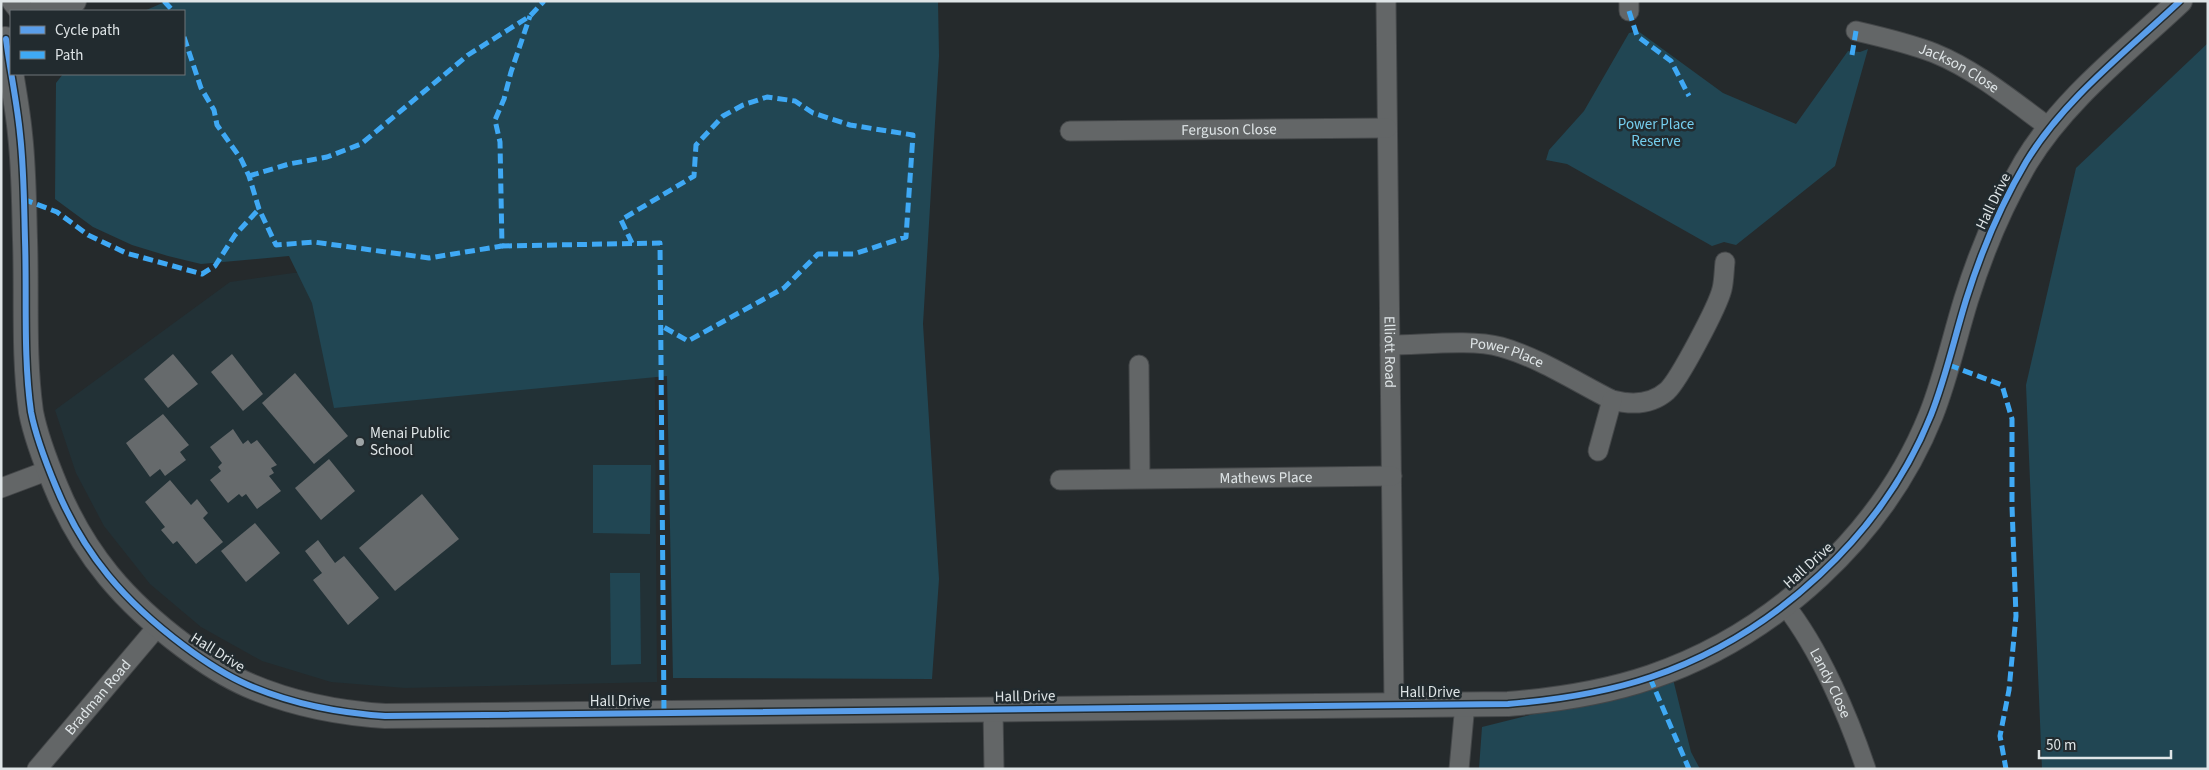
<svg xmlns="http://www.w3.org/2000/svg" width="2209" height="770" font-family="'Source Sans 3',sans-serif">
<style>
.built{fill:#223136}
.green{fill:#214653}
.building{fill:#666a6c}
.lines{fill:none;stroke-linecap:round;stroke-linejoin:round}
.minor-casing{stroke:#444749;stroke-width:21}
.tertiary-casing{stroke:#444749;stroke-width:26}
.minor{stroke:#636667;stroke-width:19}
.tertiary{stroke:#636667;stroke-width:24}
.quiet{stroke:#3fa9f5;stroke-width:5;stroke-dasharray:10 5;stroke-linecap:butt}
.cycleway-casing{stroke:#222b2f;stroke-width:9}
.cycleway{stroke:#5a9eea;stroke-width:6}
.poi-dot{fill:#9ea4a6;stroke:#222b2f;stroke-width:2}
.labels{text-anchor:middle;stroke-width:5;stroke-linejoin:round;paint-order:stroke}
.street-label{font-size:15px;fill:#dfe5e7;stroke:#222b2f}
.park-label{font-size:15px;fill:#75ceee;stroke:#222b2f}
.poi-label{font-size:15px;fill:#dfe5e7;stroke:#222b2f;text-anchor:start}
</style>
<rect width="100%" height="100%" fill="#252a2c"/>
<path class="built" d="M654,253L657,682L405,688L331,682L262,661L201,627L150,584L104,526L76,473L55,410L230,282L293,273Z"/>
<g class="green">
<path d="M167,1H938L939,56L923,324L939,579L932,679L673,678L667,376L334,408L312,303L289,256L201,264L168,256L132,245L93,227L55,199L56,83L63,74H184V11H144Z"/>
<path d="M1638,31L1723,93L1796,124L1848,51L1860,52L1868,49L1835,166L1736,245L1724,242L1712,246L1567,164L1546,160L1549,150L1584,111L1629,33Z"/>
<path d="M2208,43V769H2042L2026,385L2076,168Z"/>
<path d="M593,465H651L650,534L593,533Z"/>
<path d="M610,573H640L641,664L611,665Z"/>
<path d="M1673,679L1691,752L1700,769H1479L1482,727Z"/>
</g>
<g class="building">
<path d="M173,354L198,384L168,408L144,379Z"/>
<path d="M232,354L263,394L243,411L211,372Z"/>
<path d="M295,373L348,436L314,464L262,403Z"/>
<path d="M163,414L189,445L180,452L186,460L165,476L160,469L150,477L126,443Z"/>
<path d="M233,429L243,444L248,440L251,444L257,440L277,465L271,468L274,473L269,476L281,491L257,509L246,494L242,497L239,494L228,503L210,480L221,471L218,467L222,463L210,447Z"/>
<path d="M329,459L355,491L321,520L295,488Z"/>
<path d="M170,480L191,505L197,499L208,513L203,518L223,542L196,564L177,541L173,544L161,530L165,527L145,502Z"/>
<path d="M422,494L459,539L395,591L359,548Z"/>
<path d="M255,523L280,553L246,582L221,551Z"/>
<path d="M318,540L335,563L344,556L379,598L348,625L313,580L322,573L305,551Z"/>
</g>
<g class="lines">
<defs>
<g id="minor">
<path id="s1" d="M1386,1L1394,704"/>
<path d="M1629,11V1"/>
<path id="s2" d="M1856,31C1882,37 1908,43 1934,53C1976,70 2013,101 2050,128"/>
<path id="s3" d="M1070,131L1387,128"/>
<path id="s4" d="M1390,345C1422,345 1471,339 1501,347C1540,358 1576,382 1612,400C1631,405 1651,405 1667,391C1679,380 1718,306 1722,289C1724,281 1724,271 1725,262"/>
<path d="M1139,365L1140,478"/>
<path d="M1598,451L1612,400"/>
<path id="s5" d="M1060,480L1392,476"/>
<path d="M1,488L49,470"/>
<path id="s6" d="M1784,604C1819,648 1848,715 1866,769"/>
<path d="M993,709L994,769"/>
<path id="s7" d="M37,769L158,626"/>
<path d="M1459,769L1465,704"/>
</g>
<g id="tertiary">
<path d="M14,1L22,11"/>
<path d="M39,11L74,1"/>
<path d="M6,39C10,71 17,102 20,134C24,169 24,205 25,240C27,297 23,355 31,412C36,438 46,463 56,487C84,555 125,602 184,646C204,661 225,675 248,685C292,704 338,713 385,716L1508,704C1557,700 1604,693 1651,677C1774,635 1883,535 1931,415C1946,377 1954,339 1966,300C1981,252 2000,206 2026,162C2064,99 2127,51 2180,1"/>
</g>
</defs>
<use href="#minor" class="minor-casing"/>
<use href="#tertiary" class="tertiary-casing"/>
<use href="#minor" class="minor"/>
<use href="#tertiary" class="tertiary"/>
<g class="quiet">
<path d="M164,1L173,11"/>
<path d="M1629,11L1637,36L1671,61L1689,96"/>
<path d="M184,37L201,88L214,110L217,125L241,159L249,176L259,209L276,245L314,242L429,258L502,246L500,142L495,120L504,99L511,72L530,16"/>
<path d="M1852,55L1856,31"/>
<path d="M249,176L289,164L327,157L361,144L468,55L530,16L544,1"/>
<path d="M23,199L57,212L88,235L126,253L202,274L215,266L235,235L259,209"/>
<path d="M632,243L621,220L694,176L696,145L723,116L743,105L767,97L795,101L813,113L850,125L913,135L906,237L854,254H818L784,288L688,341L660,325"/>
<path d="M502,246L660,243L664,713"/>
<path d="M1949,365L2002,385L2012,419V506L2016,616L2009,690L2000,736L2006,769"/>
<path d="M1650,678L1689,769"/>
</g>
<defs>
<path id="cycleway" d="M6,39C10,71 17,102 20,134C24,169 24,205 25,240C27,297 23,355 31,412C36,438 46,463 56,487C84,555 125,602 184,646C204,661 225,675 248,685C292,704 338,713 385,716L1508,704C1557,700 1604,693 1651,677C1774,635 1883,535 1931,415C1946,377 1954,339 1966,300C1981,252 2000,206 2026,162C2064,99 2127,51 2180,1"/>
</defs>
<use href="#cycleway" class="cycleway-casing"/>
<use href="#cycleway" class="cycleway"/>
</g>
<circle class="poi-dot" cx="360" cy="442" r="5"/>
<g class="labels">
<g class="street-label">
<text dy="5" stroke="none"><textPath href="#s2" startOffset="110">Jackson Close</textPath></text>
<text dy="5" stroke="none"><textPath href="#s3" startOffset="159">Ferguson Close</textPath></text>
<text transform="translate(1993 201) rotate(-64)" y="5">Hall Drive</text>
<text dy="5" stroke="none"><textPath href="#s1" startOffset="351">Elliott Road</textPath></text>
<text dy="5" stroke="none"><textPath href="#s4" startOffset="118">Power Place</textPath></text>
<text dy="5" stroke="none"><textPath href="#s5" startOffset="206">Mathews Place</textPath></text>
<text transform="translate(1808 565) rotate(-42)" y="5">Hall Drive</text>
<text transform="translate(218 652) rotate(32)" y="5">Hall Drive</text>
<text dy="5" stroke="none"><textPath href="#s6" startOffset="92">Landy Close</textPath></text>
<text x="1430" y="697">Hall Drive</text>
<text transform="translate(1025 696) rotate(-1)" y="5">Hall Drive</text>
<text dy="5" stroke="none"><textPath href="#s7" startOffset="94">Bradman Road</textPath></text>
<text x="620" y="706">Hall Drive</text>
</g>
<g class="park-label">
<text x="1656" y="129">Power Place<tspan x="1656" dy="17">Reserve</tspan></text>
</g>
<g class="poi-label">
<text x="370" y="438">Menai Public<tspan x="370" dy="17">School</tspan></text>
</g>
</g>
<rect width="2209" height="770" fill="none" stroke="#dfe5e7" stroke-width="5"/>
<rect x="10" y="10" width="175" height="65" fill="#222b2f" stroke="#6e7579"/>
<rect x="20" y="26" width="25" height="8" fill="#5a9eea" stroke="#6e7579"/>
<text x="55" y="35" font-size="15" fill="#dfe5e7">Cycle path</text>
<rect x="20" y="51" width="25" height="8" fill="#3fa9f5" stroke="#6e7579"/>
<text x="55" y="60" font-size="15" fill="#dfe5e7">Path</text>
<path d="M2039 750v8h132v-8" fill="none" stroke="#dfe5e7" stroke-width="2.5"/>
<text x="2046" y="750" font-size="15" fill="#dfe5e7" stroke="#222b2f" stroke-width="4" paint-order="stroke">50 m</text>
</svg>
